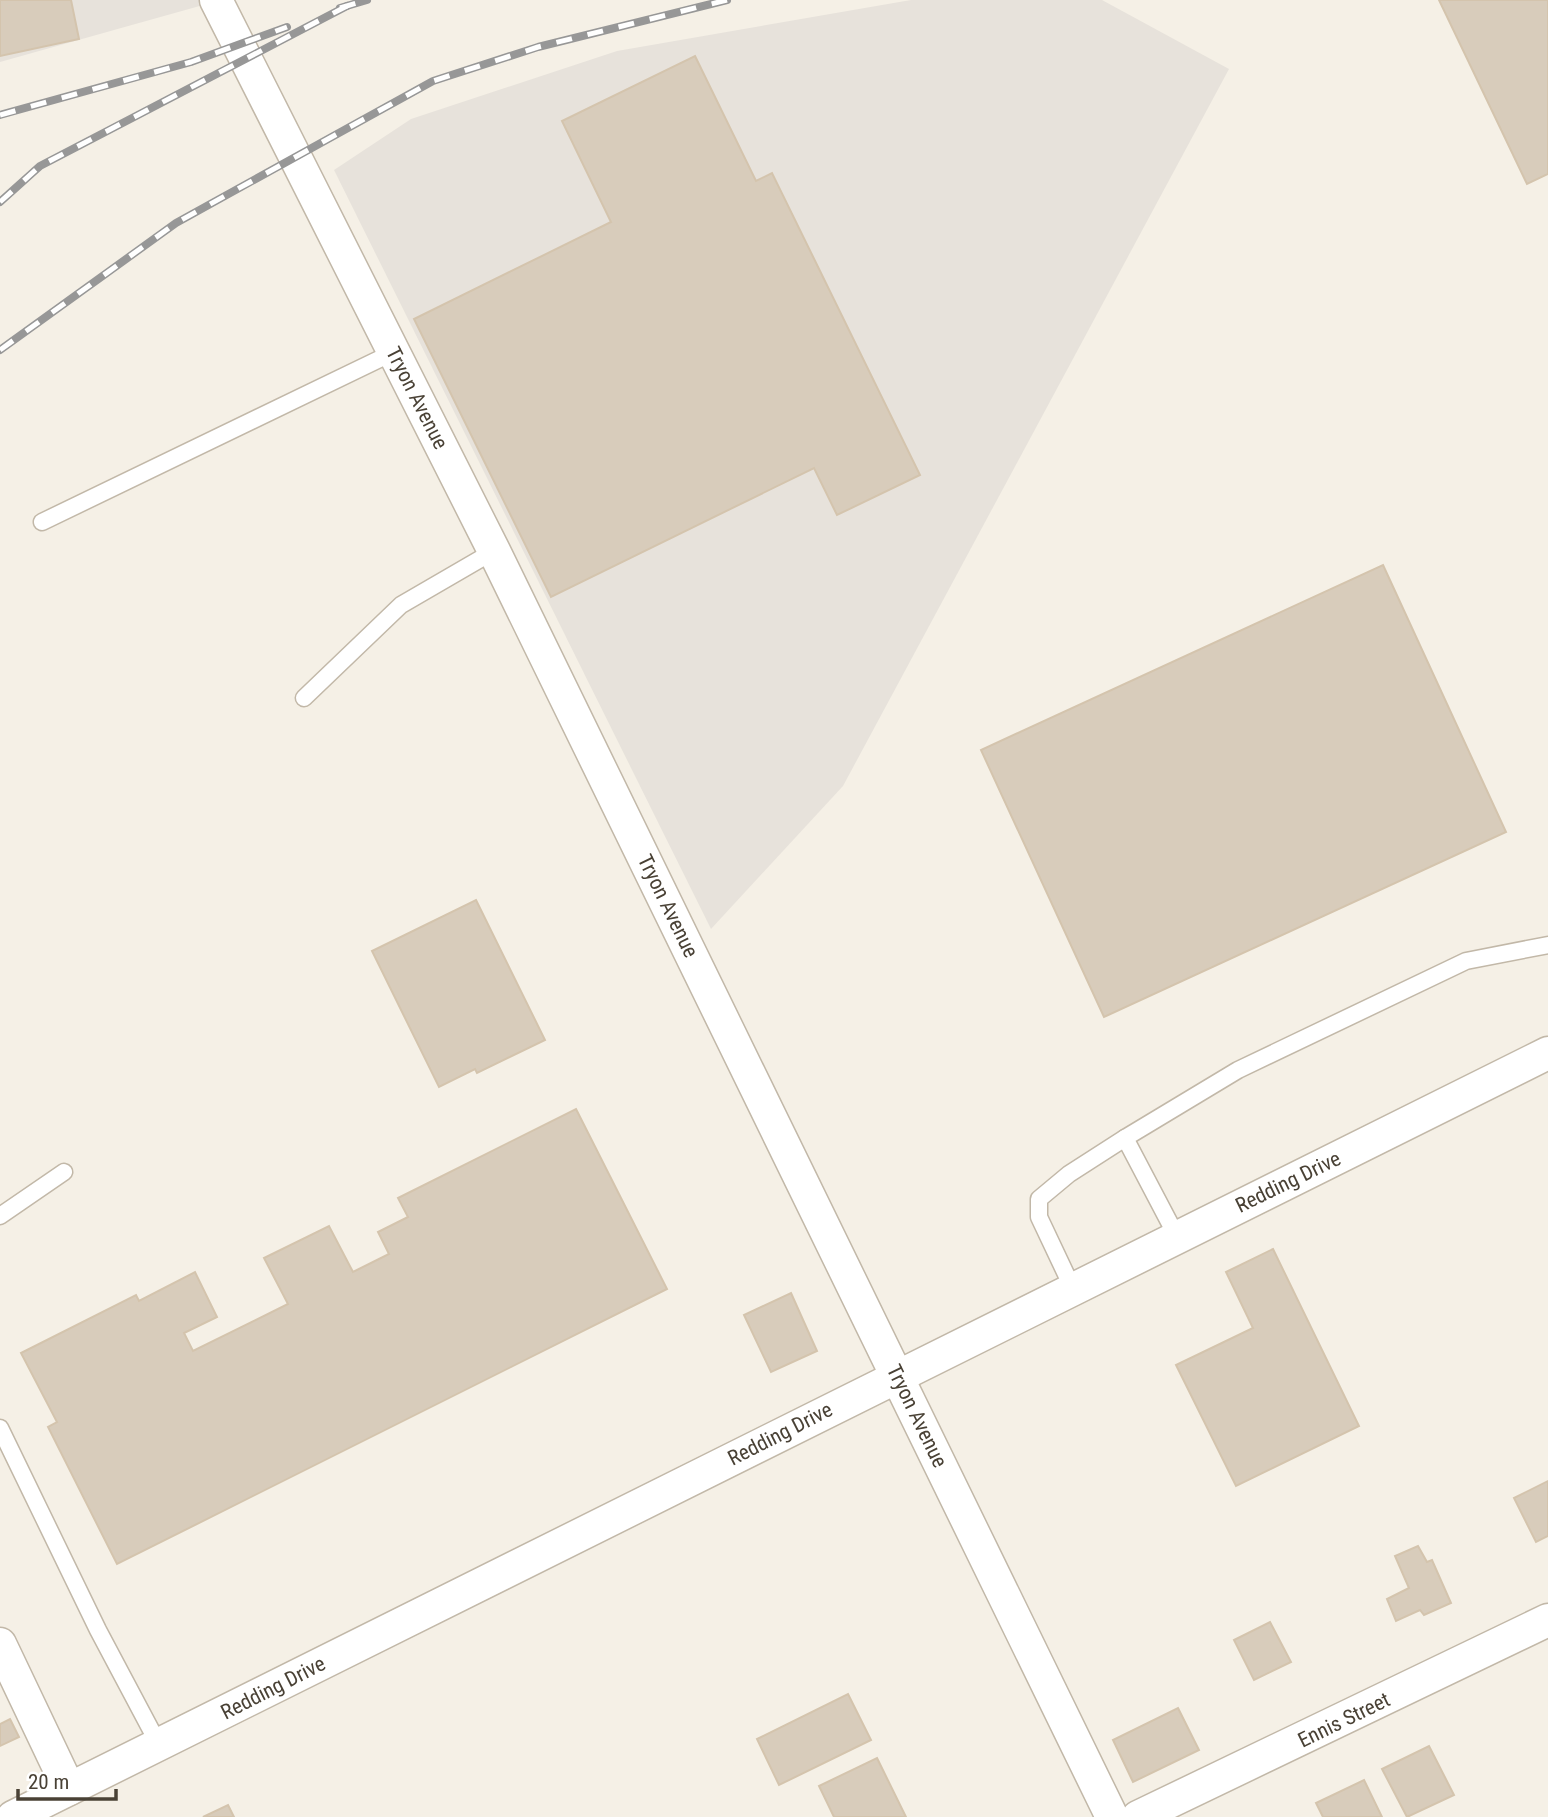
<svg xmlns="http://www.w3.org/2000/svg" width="1548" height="1817" font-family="'Roboto Condensed',sans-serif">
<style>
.industrial{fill:#e7e2db}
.building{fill:#d8ccbb;stroke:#d4c4ad;stroke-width:2}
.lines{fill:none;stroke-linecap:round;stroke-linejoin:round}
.service-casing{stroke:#c2b8a8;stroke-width:19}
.minor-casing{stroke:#c2b8a8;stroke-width:35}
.service{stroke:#fff;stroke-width:16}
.minor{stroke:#fff;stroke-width:32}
.rail-casing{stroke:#979797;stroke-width:8}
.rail{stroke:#fff;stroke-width:5;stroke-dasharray:16;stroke-linecap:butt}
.labels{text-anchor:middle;stroke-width:7;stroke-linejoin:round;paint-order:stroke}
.street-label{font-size:21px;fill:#494135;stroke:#fff}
</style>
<rect width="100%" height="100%" fill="#f5f0e6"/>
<g class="industrial">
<path d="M0,0H221L0,62Z"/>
<path d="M911,0H1102L1229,69L843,786L711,929L334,170L411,119L617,51Z"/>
</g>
<g class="building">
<path d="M0,0H71L79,39L0,56Z"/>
<path d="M1439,0H1548V174L1527,184Z"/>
<path d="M695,56L756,181L772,173L920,475L837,515L814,468L551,597L414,319L611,222L562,121Z"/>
<path d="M1383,565L1506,832L1104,1017L981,750Z"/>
<path d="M476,900L545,1040L477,1073L475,1069L439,1087L372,951Z"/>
<path d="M576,1109L667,1289L117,1564L48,1427L57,1422L21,1353L136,1295L139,1301L195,1272L217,1317L184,1333L193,1351L288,1304L264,1258L329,1226L353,1272L389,1254L378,1232L408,1217L398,1198Z"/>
<path d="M1273,1249L1359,1426L1236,1486L1176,1365L1253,1328L1226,1272Z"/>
<path d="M791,1293L817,1351L771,1372L744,1315Z"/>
<path d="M1548,1481V1536L1536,1542L1514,1498Z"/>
<path d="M1418,1546L1427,1562L1432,1560L1451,1603L1424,1615L1420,1610L1396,1621L1387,1599L1409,1588L1395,1556Z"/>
<path d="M1270,1622L1291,1662L1254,1680L1234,1640Z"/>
<path d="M848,1694L871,1740L779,1785L757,1739Z"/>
<path d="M1178,1708L1199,1750L1133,1782L1113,1740Z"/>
<path d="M10,1719L19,1737L0,1746V1724Z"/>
<path d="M1429,1746L1454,1795L1407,1817L1382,1769Z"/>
<path d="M877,1758L906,1817H834L819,1786Z"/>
<path d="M1364,1780L1382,1817H1323L1316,1803Z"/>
<path d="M228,1805L234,1817H203Z"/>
</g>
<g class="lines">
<defs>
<g id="service">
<path d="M42,522L394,352"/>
<path d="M304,698L401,605L494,551"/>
<path d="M0,1216L64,1172"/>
<path d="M1177,1237L1125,1138L1238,1070L1466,961L1548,945"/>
<path d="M1073,1289L1039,1217V1199L1069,1174L1125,1138"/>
<path d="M0,1428L98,1630L159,1745"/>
</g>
<g id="minor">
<path d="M216,0L494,551L1112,1817"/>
<path d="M0,1644L69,1789"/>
<path d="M13,1817L1548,1053"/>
<path d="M1138,1817L1548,1620"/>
</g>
</defs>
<use href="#service" class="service-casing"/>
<use href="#minor" class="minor-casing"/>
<use href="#service" class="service"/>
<use href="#minor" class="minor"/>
<defs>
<g id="rail">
<path d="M340,8L367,0"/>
<path d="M0,115L191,62L287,27"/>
<path d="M0,202L40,166L347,6"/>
<path d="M0,350L176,223L433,81L538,47L727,0"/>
</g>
</defs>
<use href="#rail" class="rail-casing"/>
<use href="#rail" class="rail"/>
</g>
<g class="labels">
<g class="street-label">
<text transform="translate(417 398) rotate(63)" y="7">Tryon Avenue</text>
<text transform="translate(668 906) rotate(64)" y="7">Tryon Avenue</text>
<text transform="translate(1288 1182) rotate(-26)" y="7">Redding Drive</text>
<text transform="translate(917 1416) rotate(64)" y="7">Tryon Avenue</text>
<text transform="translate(780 1434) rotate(-27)" y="7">Redding Drive</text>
<text transform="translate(273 1688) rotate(-27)" y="7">Redding Drive</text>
<text transform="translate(1344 1720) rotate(-26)" y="7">Ennis Street</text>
</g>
</g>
<path d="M18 1789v10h98v-10" fill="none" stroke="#494135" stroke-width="3.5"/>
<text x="28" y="1789" font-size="21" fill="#494135" stroke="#ffffff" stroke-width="5" paint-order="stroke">20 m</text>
</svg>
